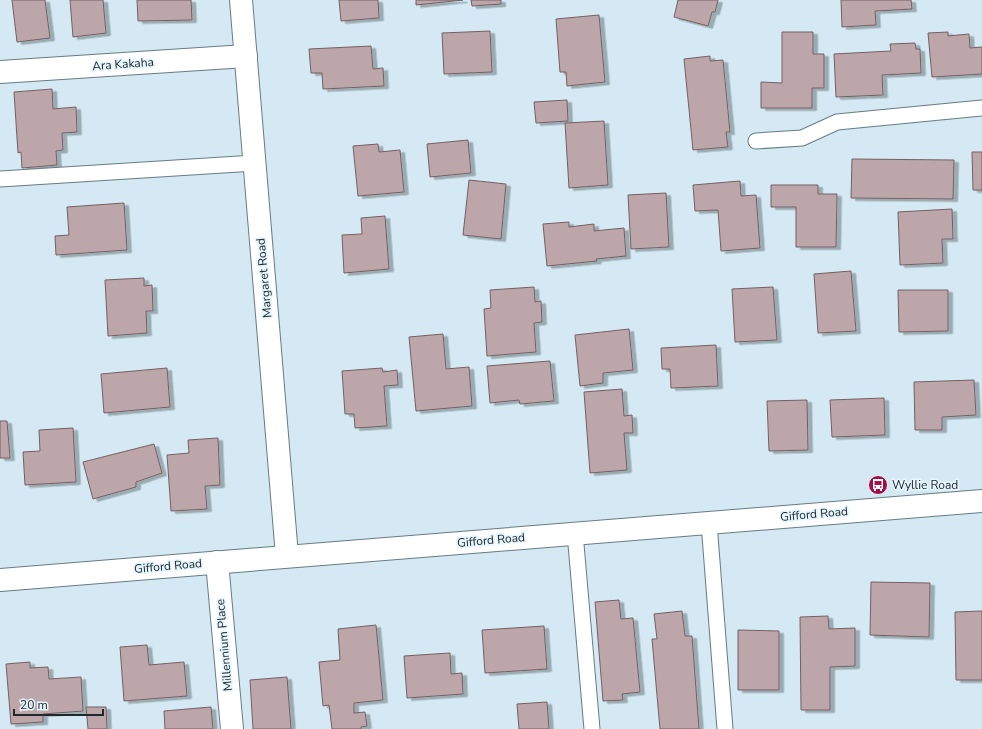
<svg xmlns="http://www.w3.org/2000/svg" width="982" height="729" font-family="'Nunito Sans',sans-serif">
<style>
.building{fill:#bca6a9;stroke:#745f62;filter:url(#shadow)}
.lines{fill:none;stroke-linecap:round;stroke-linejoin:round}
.service-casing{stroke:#677b83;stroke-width:17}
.minor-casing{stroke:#677b83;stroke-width:24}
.service{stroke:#fff;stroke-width:15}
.minor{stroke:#fff;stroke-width:22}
.labels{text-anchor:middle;stroke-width:3.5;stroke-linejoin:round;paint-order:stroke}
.street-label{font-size:12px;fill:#20282c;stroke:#e5f6fe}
.poi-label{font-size:12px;fill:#20282c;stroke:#e5f6fe;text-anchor:start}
</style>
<defs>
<filter id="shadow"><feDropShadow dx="4.5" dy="2.5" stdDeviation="0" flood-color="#0004"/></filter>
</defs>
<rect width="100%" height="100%" fill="#d4e9f3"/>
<g class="building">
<path d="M12,0H45L50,38L17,42Z"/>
<path d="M70,0H103L106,33L73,37Z"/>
<path d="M137,0H191L192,20L138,21Z"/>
<path d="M339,0H378L379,18L341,21Z"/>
<path d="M416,0H463L416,5Z"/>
<path d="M471,0H501V4L472,6Z"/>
<path d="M678,0H718L715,12H712L708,26L674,17Z"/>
<path d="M841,0H911L912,9L875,11L876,25L842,27Z"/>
<path d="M599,15L605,82L567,86L566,72H560L556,19Z"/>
<path d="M490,31L492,72L444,74L442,33Z"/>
<path d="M782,32H813V54H824V88H812V108H761V82L782,83Z"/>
<path d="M948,32V36L969,34L970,48L982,47V74L932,77L928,33Z"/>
<path d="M915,43L916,49H920L921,73L882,75L883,95L836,97L834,54L891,51L890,44Z"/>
<path d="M371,46L373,69L383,68L384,86L323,89L322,73H311L309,49Z"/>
<path d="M710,56V61L723,60L730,132H726L728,147L693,150L684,59Z"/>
<path d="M52,89L53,109L76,107L77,132L62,133L63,150L56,151L57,165L22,168L21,152L18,153L14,92Z"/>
<path d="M567,100L568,121L536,123L534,102Z"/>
<path d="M604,121L608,185L569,188L565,123Z"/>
<path d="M468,140L471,173L430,177L427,144Z"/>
<path d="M378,144L379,152L400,150L404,192L358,196L353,146Z"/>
<path d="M972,152H982V190H973Z"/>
<path d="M852,159L954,160L953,199L851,198Z"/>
<path d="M469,180L506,184L501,239L463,235Z"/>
<path d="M740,181L741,196L756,195L760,248L721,251L718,210L695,211L693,185Z"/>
<path d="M771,185H818V194H837L836,247H796V207H771Z"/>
<path d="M666,193L669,247L631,249L628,195Z"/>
<path d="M124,203L127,250L56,255L55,236L69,235L67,207Z"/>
<path d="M952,209L953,239H942L943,263L900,265L898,212Z"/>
<path d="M385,216L389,269L344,273L342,235L362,234L361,218Z"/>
<path d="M569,222V227L594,224V231L624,228L626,256L596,259L597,261L547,266L543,224Z"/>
<path d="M851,271L856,331L818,333L814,274Z"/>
<path d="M144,278V286L152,285L153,311H146L147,333L108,336L105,280Z"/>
<path d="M534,287L535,302L541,301L542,322L534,323L536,352L487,356L484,309L491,308L490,290Z"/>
<path d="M773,287L777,340L735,342L732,289Z"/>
<path d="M898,290H948V331L899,332Z"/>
<path d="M629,329L633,370L603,373V383L580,386L575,335Z"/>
<path d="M443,334L446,369L469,367L472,406L416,411L409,337Z"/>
<path d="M716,345L718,386L671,388L670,369H662L661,348Z"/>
<path d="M550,361L554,401L520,404L519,400L490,403L487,366Z"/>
<path d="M167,368L170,407L104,413L101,374Z"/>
<path d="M382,368L383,372L397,370L398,385L384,386L387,426L355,428L354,414H345L342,371Z"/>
<path d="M974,380L976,415L942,417V430H915L914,382Z"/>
<path d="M622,389L624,416L632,415L633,433H624L627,470L590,473L584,392Z"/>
<path d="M884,398L885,435L832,437L830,400Z"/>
<path d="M807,400L808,450L769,451L767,401Z"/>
<path d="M0,421H7L10,458H0Z"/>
<path d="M73,428L76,482L25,485L23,452L40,451L39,430Z"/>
<path d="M218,438L220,485L205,486L207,509L171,511L167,455L189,453L188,440Z"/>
<path d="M154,444L162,473L136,482V487L93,499L83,462Z"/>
<path d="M871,582L930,583L929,637L870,635Z"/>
<path d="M619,600L621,619L633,618L640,692L622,694L623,700L603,701L595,602Z"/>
<path d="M682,611L685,636H692L699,729H660L652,639H657L654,614Z"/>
<path d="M982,611V680H956L955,612Z"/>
<path d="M828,616L829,629L855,628V666L830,667V710H801L800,617Z"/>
<path d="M376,625L383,700L354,703V713L365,712L367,726L361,727V729H332L329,705L323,706L319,662L340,660L338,629Z"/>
<path d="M544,626L547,669L485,673L482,630Z"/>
<path d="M738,630L779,631V690H738Z"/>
<path d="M147,645L149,665L184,662L187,696L124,701L120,647Z"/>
<path d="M450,653L451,674L462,673L463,694L407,698L404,656Z"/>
<path d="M30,662V668L48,667L49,679L81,677L83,711L43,714V722L11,724L6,664Z"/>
<path d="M287,677L291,729H253L250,680Z"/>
<path d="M547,702L549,729H519L517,704Z"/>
<path d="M86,707H106L107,729H88Z"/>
<path d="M211,707L213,729H165L164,711Z"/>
</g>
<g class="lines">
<defs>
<g id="service">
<path d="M756,141L802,138L837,122L982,108"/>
<path d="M0,179L255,163"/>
<path d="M709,523L725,729"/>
<path d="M575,533L592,729"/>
</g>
<g id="minor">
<path d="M241,0L287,556"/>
<path d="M0,72L246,56"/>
<path d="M217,562L232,729"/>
<path d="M0,580L982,501"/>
</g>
</defs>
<use href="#service" class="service-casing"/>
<use href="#minor" class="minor-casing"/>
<use href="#service" class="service"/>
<use href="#minor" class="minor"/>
</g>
<defs>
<symbol id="bus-disc" viewBox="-11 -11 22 22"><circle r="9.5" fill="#a50d47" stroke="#e5f6fe"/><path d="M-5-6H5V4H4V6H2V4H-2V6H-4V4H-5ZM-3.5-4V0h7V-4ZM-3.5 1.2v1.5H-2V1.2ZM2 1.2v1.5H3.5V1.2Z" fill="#fff"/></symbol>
</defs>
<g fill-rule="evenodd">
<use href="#bus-disc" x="867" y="474" width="22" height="22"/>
</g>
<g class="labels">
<g class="street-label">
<text transform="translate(123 64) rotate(-4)" y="4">Ara Kakaha</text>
<text transform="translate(264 278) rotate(-95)" y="4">Margaret Road</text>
<text transform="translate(814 514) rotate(-5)" y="4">Gifford Road</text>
<text transform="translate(491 540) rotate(-5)" y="4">Gifford Road</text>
<text transform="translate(168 566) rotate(-5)" y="4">Gifford Road</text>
<text transform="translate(224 645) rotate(-95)" y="4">Millennium Place</text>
</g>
<g class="poi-label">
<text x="892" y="489">Wyllie Road</text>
</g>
</g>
<path d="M14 709v6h89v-6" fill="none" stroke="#20282c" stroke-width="2"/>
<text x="20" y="709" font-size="12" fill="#20282c" stroke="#e5f6fe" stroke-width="3" paint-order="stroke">20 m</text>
</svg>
